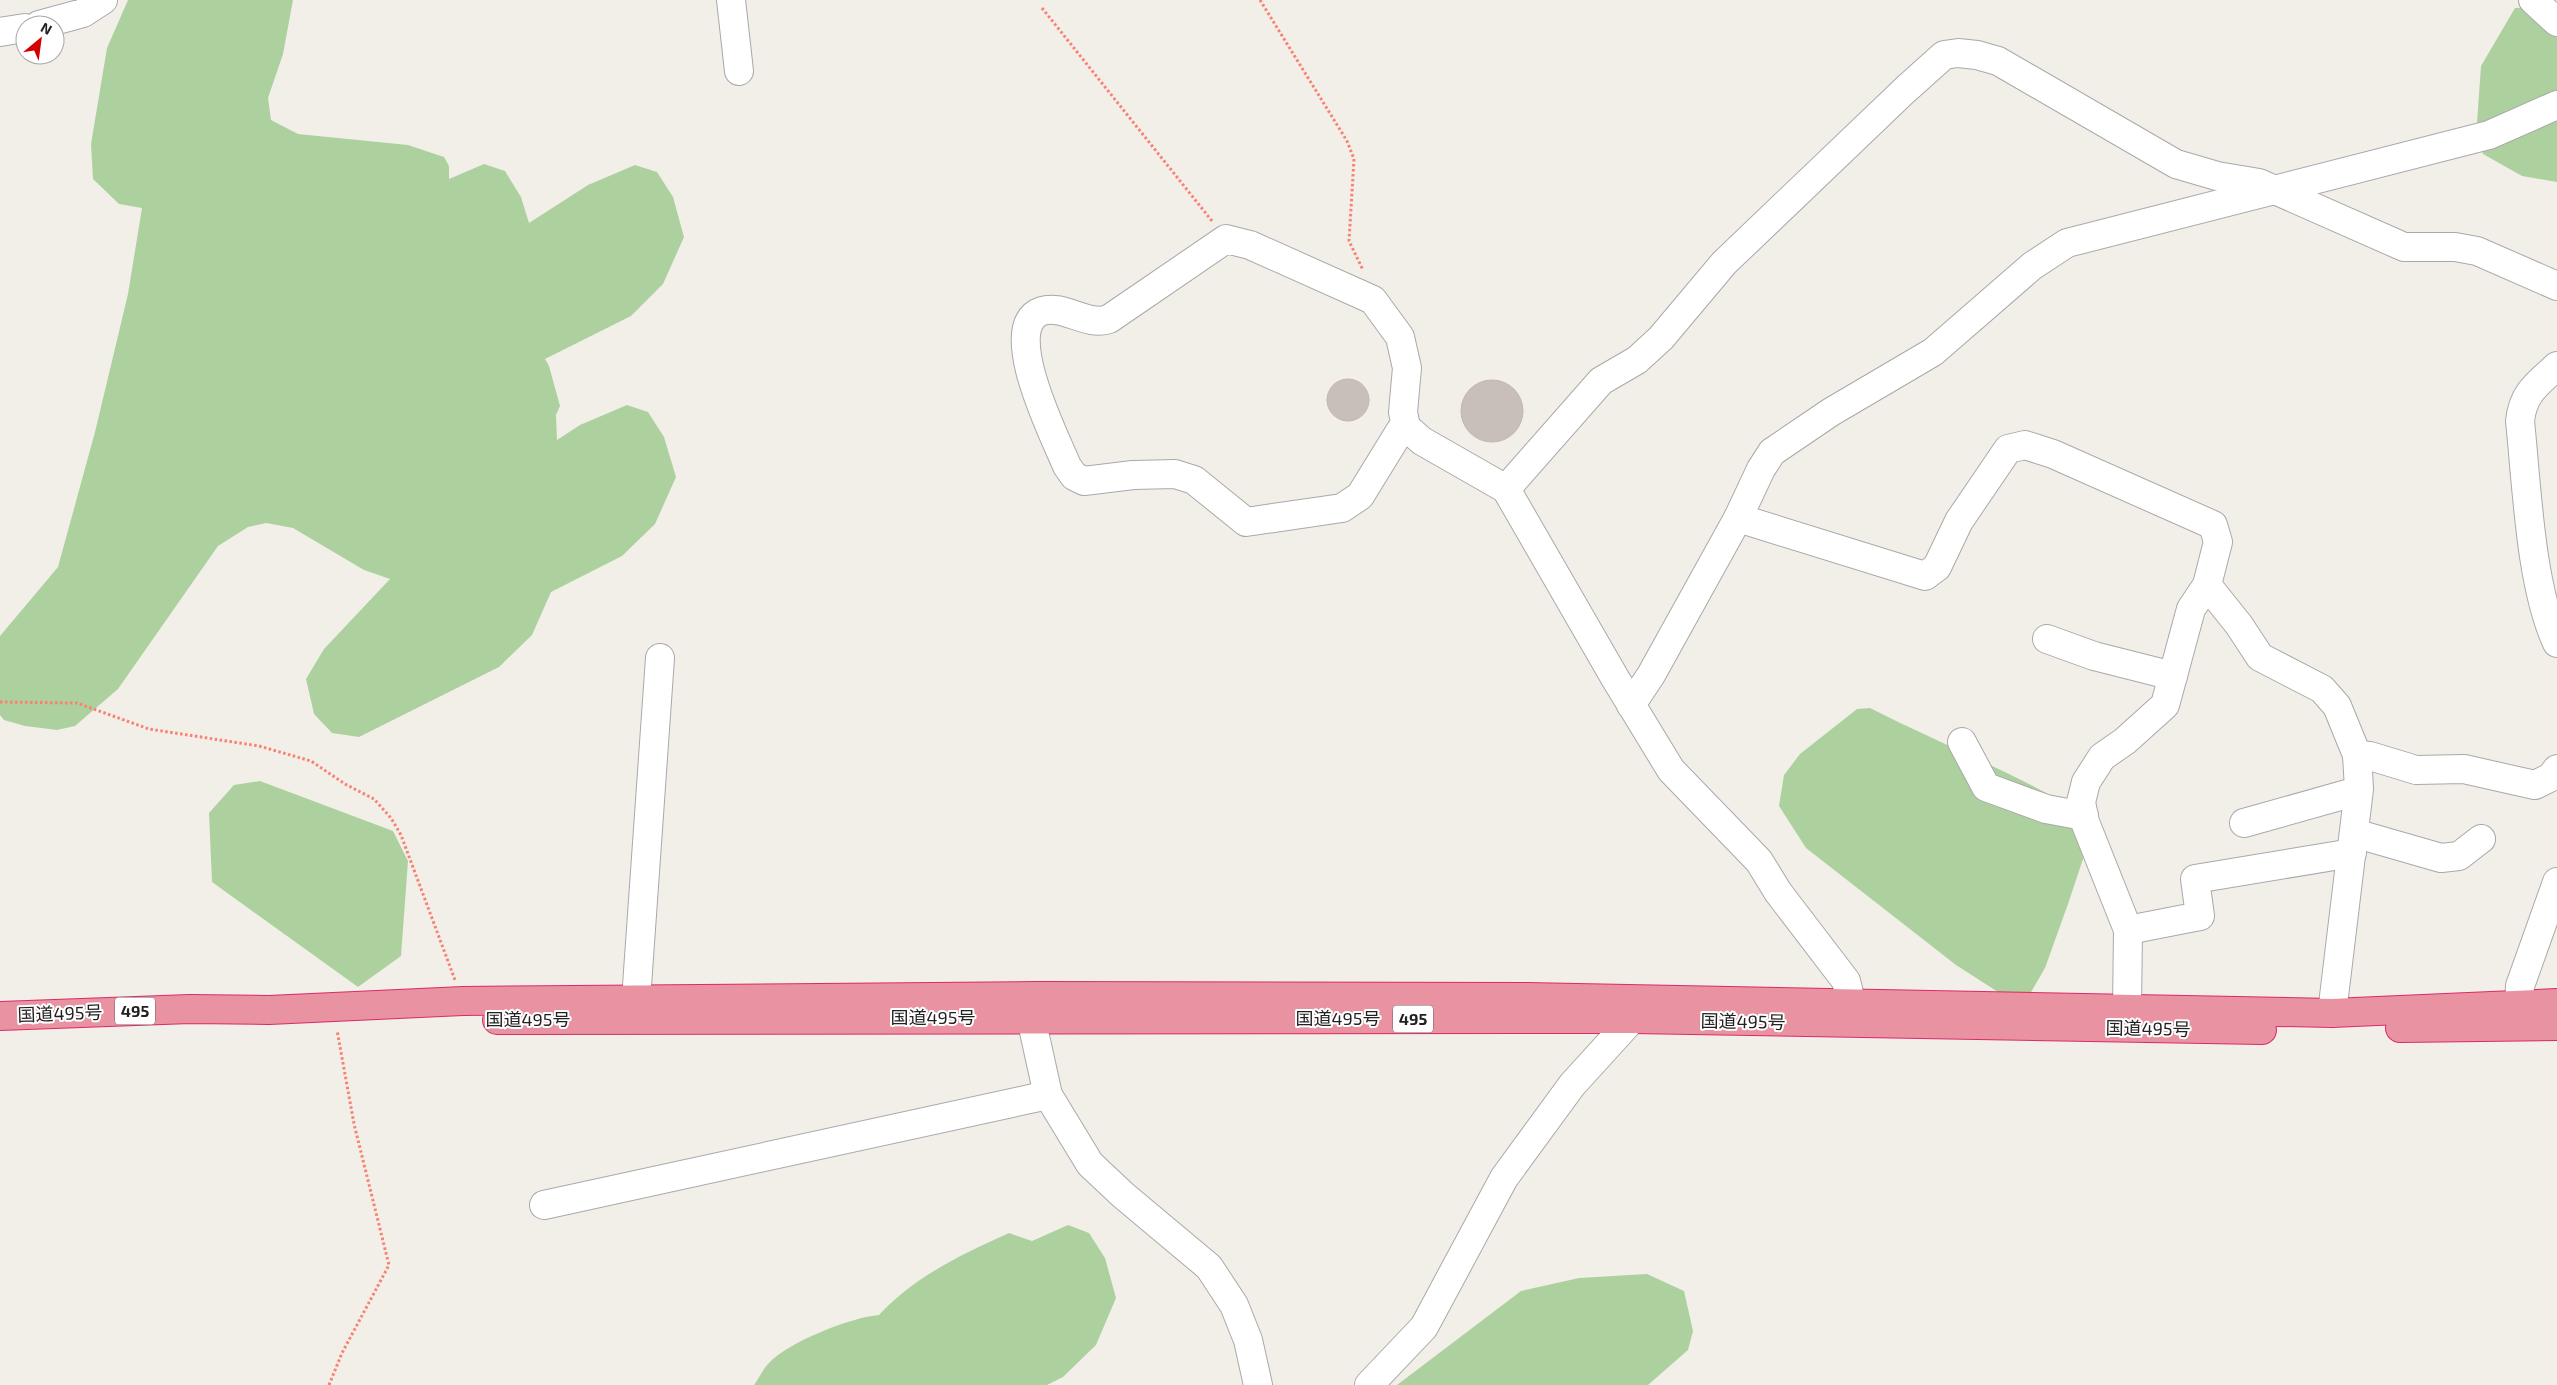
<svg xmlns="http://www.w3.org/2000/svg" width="2557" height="1385" font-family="'Exo 2','Noto Sans JP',sans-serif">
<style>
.forest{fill:#add19e}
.building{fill:#c7bfb8;stroke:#c4b6ab}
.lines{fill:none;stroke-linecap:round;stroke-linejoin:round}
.minor-casing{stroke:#a9a9a9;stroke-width:30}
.highway-casing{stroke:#dc2a67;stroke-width:30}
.path{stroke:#fa8072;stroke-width:3;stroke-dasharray:2.5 2.5;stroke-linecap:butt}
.minor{stroke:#fff;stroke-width:28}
.highway{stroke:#e892a2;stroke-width:28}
.labels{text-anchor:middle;stroke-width:4;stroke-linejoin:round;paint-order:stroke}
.shield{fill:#fff;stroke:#646464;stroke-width:1}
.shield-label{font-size:16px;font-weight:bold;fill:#222}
.street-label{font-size:18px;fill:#222;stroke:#fff}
</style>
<rect width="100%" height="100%" fill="#f2efe9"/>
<g class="forest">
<path d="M128,0H293L283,54L268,98L271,120L298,134L408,145L444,157L449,166V179L484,164L505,171L521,197L529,223L588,185L635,165L657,172L673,197L684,237L663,284L631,316L545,359L549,366L560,406L556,415L557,440L580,425L627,405L648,412L664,437L676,477L655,524L622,556L551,592L532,635L499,667L359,737L332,733L314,714L306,679L324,649L390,579L364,570L293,528L266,523L248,527L218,546L118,689L75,726L57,730L25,726L4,720L0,715V636L58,567L95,432L128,294L142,208L119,204L93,179L91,144L107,48Z"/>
<path d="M2557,6V182L2522,176L2483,154L2476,137L2481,66L2515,8Z"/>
<path d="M1870,708C1939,743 2012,772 2079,811L2085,853L2068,904L2045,968L2030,994L2012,1001L1956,965L1806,848L1779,806L1784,775L1800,754L1857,709Z"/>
<path d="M260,781L393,831L408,861L401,956L358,987L212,882L209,813L234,785Z"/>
<path d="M1068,1225L1089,1233L1105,1258L1116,1298L1096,1345L1063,1377L1047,1385H754C759,1378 763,1369 769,1363C788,1342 852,1317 879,1315C914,1277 962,1254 1009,1233L1032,1241Z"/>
<path d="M1647,1274L1684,1291L1693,1331L1688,1350L1648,1385H1397L1521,1291L1579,1278Z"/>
</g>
<g class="building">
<circle cx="1348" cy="400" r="21"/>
<circle cx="1492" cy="411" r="31"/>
</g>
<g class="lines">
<defs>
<g id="minor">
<path d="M731,0L739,71"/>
<path d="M2533,0L2557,22"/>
<path d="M39,25L83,13L103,0"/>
<path d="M0,32L25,28"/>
<path d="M2557,366C2537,384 2523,393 2520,421C2527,487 2530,584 2557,643"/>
<path d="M1406,427L1400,431L1360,496L1342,508L1246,522L1194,480L1175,474L1133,475L1084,481L1074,476L1067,466C1056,439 998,326 1042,311C1064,304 1087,327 1109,319L1226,239L1250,245L1373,300L1400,337L1407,368L1403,412L1406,427L1422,441L1506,489L1615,678L1671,770L1759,861L1778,892L1846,981L1852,1005"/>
<path d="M1506,489L1601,381L1637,360L1661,338L1724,263L1905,90L1944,55L1958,53L1977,55L1998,61L2176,164L2217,176L2259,183L2404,247H2455L2477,251L2557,286"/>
<path d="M1738,518L1925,576L1937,567L1959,521L2008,449L2025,445L2053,454L2213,525L2218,542L2207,585L2239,625L2260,657L2322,689L2337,706L2357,755L2359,789L2332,1013"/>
<path d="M2047,639L2094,656L2173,676"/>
<path d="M1631,705L1651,675L1738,518L1761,469L1772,452L1831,412L1933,352L2032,266L2067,243L2489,135L2557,105"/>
<path d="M1962,742L1986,787L2046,809L2084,816"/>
<path d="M2357,755L2370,756L2416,770L2464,769L2535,785L2551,777L2557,769"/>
<path d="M2244,823L2347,794H2358"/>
<path d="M2354,833L2441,858L2459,856L2481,839"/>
<path d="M2128,930L2200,916L2195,879L2352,853"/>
<path d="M636,1000L660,658"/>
<path d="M2519,1005L2520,986L2557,882"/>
<path d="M2127,1009L2128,930L2085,822L2081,802L2086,782L2102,757L2125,741L2165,705L2191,609L2207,585"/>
<path d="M1031,1018L1048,1095L1090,1164L1123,1195L1209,1267L1234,1305L1248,1340L1258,1385"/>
<path d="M544,1205L1048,1095"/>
<path d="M1369,1385L1424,1327L1504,1178L1572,1085L1632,1019"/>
</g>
<g id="highway">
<path d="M0,1016L190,1009L269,1010L463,1001L1037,996L1527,997L2332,1013L2557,1003"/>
<path d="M497,1020L1632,1019L2262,1030"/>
<path d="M2400,1028L2557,1026"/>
</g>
</defs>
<use href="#minor" class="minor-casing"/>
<use href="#highway" class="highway-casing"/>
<g class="path">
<path d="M1260,0L1347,141L1354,159L1349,241L1363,270"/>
<path d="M1042,8L1212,221"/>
<path d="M0,702L77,703L149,729L259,746L311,761L345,784L374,799L391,818L401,835L455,980"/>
<path d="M329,1385L342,1353L389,1265L354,1124L337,1030"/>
</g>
<use href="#minor" class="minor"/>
<use href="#highway" class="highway"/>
</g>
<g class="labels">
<g class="shield">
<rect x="115" y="997.5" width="40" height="27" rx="4"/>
<rect x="1393" y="1005.5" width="40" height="27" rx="4"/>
</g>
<g class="shield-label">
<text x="135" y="1017">495</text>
<text x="1413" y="1025">495</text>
</g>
<g class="street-label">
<text transform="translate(60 1014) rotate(-2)" y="6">国道495号</text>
<text x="933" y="1024">国道495号</text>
<text x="1338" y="1025">国道495号</text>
<text x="528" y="1026">国道495号</text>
<text transform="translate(1743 1022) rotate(1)" y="6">国道495号</text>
<text transform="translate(2148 1029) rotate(1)" y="6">国道495号</text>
</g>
</g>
<g transform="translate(40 40) rotate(29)"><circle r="24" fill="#ffffff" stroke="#a7a7a7"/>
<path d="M0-4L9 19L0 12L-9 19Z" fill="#d40000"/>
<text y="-8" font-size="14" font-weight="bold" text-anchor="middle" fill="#222222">N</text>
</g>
</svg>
